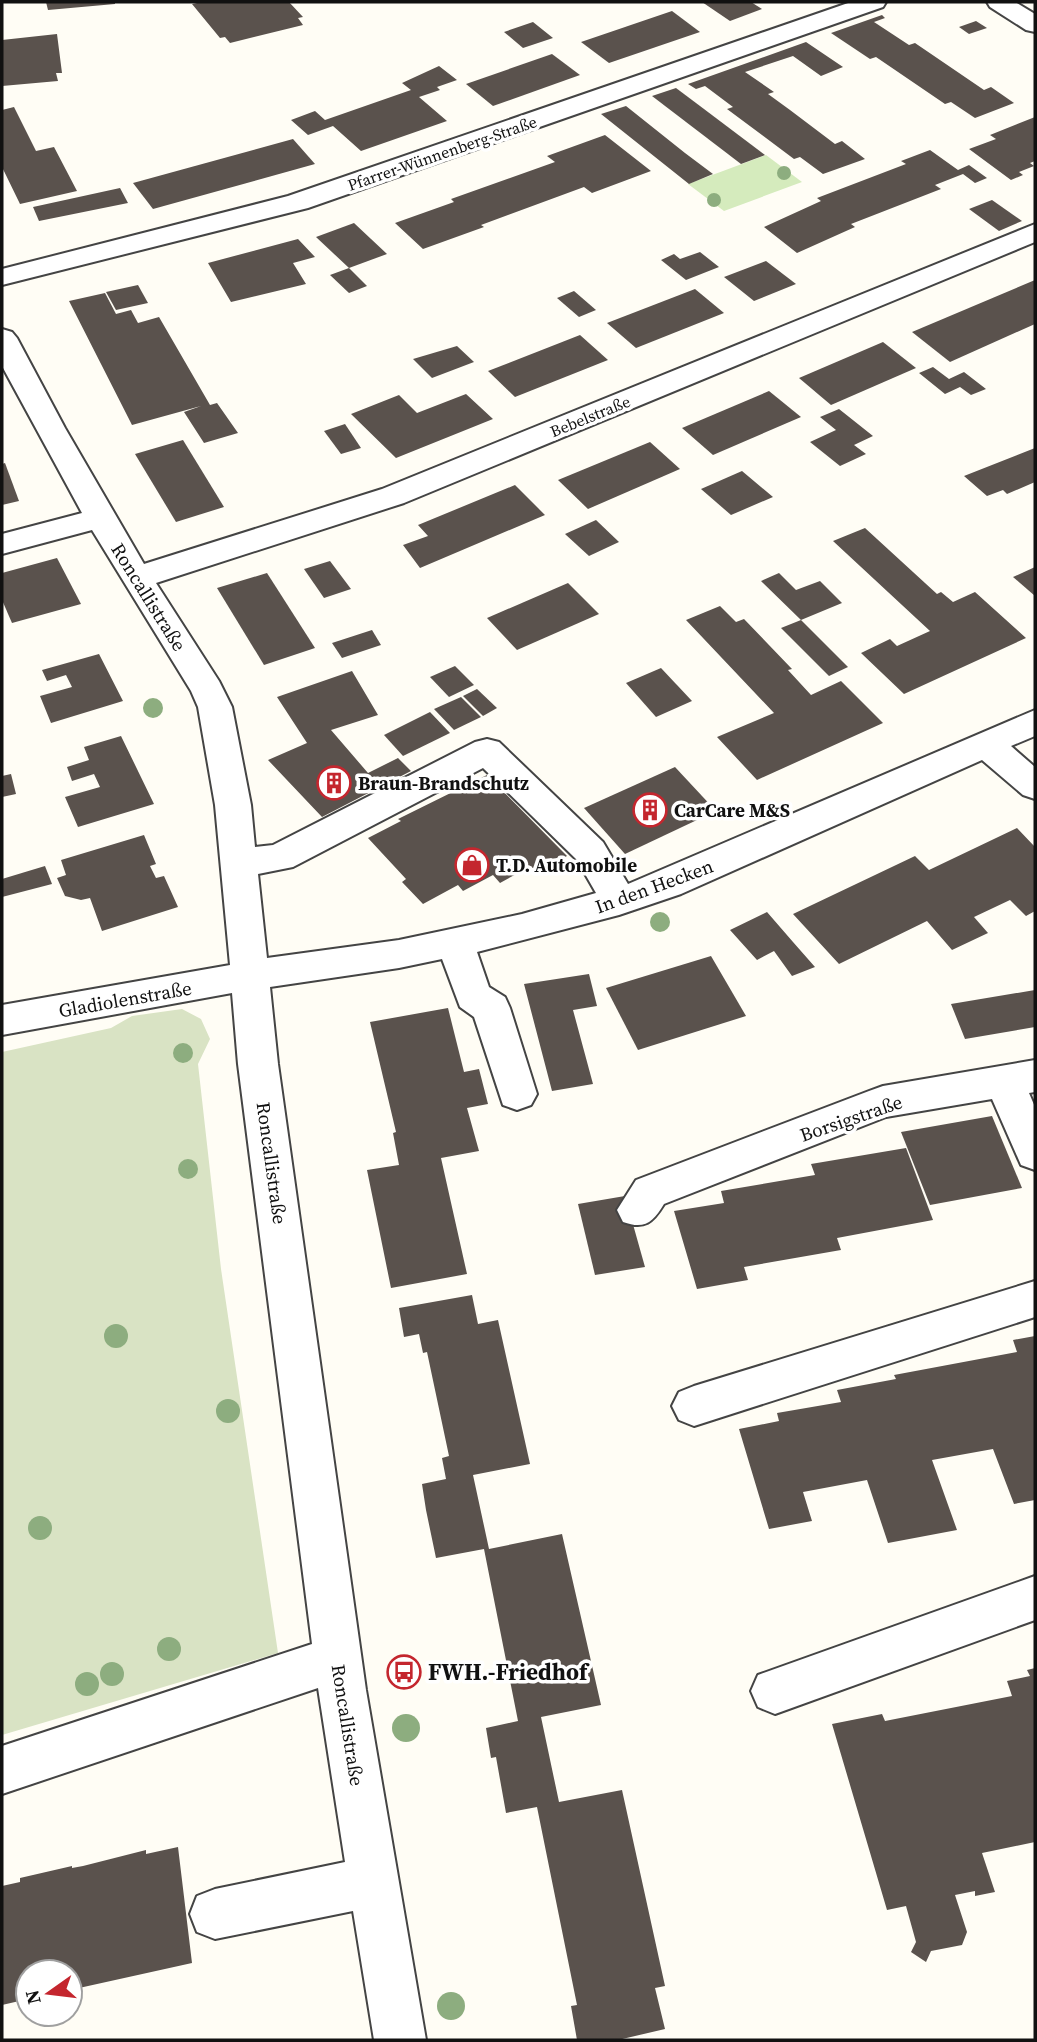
<svg xmlns="http://www.w3.org/2000/svg" width="1037" height="2042" font-family="'Source Serif 4',serif">
<style>
.green{fill:#d5ebbd}
.cemetery{fill:#d9e3c4}
.building{fill:#5a524d}
.lines{fill:none;stroke-linecap:round;stroke-linejoin:round}
.minor-casing{stroke:#444;stroke-width:4}
.minor{fill:#fff;fill-rule:evenodd}
.tree{fill:#8dad7f}
.labels{text-anchor:middle;stroke-width:7;stroke-linejoin:round;paint-order:stroke}
.far-street-label{font-size:16px;fill:#111;stroke:#fff}
.street-label{font-size:19px;fill:#111;stroke:#fff}
.poi-label{font-size:19px;font-weight:bold;fill:#111;stroke:#fff;text-anchor:start}
.near-poi-label{font-size:23px;font-weight:bold;fill:#111;stroke:#fff;text-anchor:start}
</style>
<rect width="100%" height="100%" fill="#fffdf5"/>
<path class="green" d="M766,155L802,182L724,211L688,184Z"/>
<path class="cemetery" d="M182,1009L201,1019L210,1039L198,1064L221,1269L278,1653L2,1735V1052L111,1028L132,1016Z"/>
<g class="building">
<path d="M46,2H115V4L48,10Z"/>
<path d="M202,2H289L303,17L298,18L303,25L230,43L225,37L220,38L192,4Z"/>
<path d="M702,2H751L762,9L730,21Z"/>
<path d="M672,11L700,32L609,63L581,42Z"/>
<path d="M882,15L885,18L874,22L909,45L915,43L984,90L991,87L1014,103L975,118L951,102L945,104L876,57L870,59L831,33Z"/>
<path d="M976,21L987,28L969,34L959,27Z"/>
<path d="M533,22L553,38L523,48L504,32Z"/>
<path d="M57,34L62,73H56L58,81L2,86V40Z"/>
<path d="M806,42L843,67L821,76L793,56L745,72L774,92L768,94L790,110L835,144L842,141L865,159L823,174L800,157L794,159L727,109L733,107L705,86L696,89L688,84Z"/>
<path d="M552,54L580,75L493,106L466,84Z"/>
<path d="M439,66L457,80L437,87L440,90L419,97L447,121L361,151L333,126L308,135L291,120L315,111L325,120L411,90L402,83Z"/>
<path d="M676,88L700,106L765,155L741,164L652,96Z"/>
<path d="M626,106L685,153L713,174L689,184L601,114Z"/>
<path d="M14,107L36,151L54,147L77,191L20,204L2,167V110Z"/>
<path d="M1035,117V161L1030,163L1034,166L1019,172L1023,175L1011,180L969,149L996,139L990,135Z"/>
<path d="M605,135L651,171L592,193L584,187L481,225L484,227L423,249L395,223L454,202L451,199L555,162L547,156Z"/>
<path d="M293,139L315,164L153,209L133,183Z"/>
<path d="M930,150L958,170L969,165L987,178L975,183L963,174L935,185L941,189L851,224L855,227L797,253L764,227L821,201L817,198L906,164L901,161Z"/>
<path d="M120,188L128,203L39,221L33,207Z"/>
<path d="M992,200L1022,221L999,231L969,209Z"/>
<path d="M354,223L387,254L349,268L316,237Z"/>
<path d="M298,239L315,257L293,263L306,284L231,302L208,263Z"/>
<path d="M700,252L719,267L686,280L661,260L674,254L680,259Z"/>
<path d="M766,261L796,284L754,301L724,277Z"/>
<path d="M349,268L367,286L349,293L330,275Z"/>
<path d="M1035,280V324L950,362L912,332Z"/>
<path d="M138,285L148,303L116,310L106,292Z"/>
<path d="M695,289L724,313L636,348L607,323Z"/>
<path d="M574,291L596,310L579,317L557,298Z"/>
<path d="M105,293L116,314L131,310L138,323L159,317L210,405L217,403L238,433L204,443L184,412L201,406L132,425L69,301Z"/>
<path d="M580,335L608,360L515,397L488,371Z"/>
<path d="M883,342L916,368L831,405L799,378Z"/>
<path d="M457,346L474,362L432,378L413,359Z"/>
<path d="M933,367L949,379L964,372L986,389L971,395L960,387L945,394L919,373Z"/>
<path d="M769,391L801,417L713,455L682,428Z"/>
<path d="M466,394L493,419L396,458L351,414L399,395L417,413Z"/>
<path d="M839,409L873,436L854,445L866,454L840,466L810,442L836,430L820,417Z"/>
<path d="M345,424L361,448L341,454L324,431Z"/>
<path d="M183,440L224,507L176,522L135,454Z"/>
<path d="M650,442L680,469L588,509L558,480Z"/>
<path d="M1035,448V482L1007,494L1003,490L987,496L964,476Z"/>
<path d="M5,463L19,501L2,505V464Z"/>
<path d="M742,471L773,497L731,515L701,489Z"/>
<path d="M515,485L545,515L420,568L403,545L428,536L418,525Z"/>
<path d="M596,520L619,542L589,556L565,534Z"/>
<path d="M865,528L937,594L941,592L953,602L975,592L1026,638L904,694L861,653L890,639L897,646L930,631L833,541Z"/>
<path d="M57,558L81,604L12,623L2,600V573Z"/>
<path d="M330,561L351,589L324,598L304,569Z"/>
<path d="M1035,567V596L1013,577Z"/>
<path d="M267,573L315,648L264,665L217,588Z"/>
<path d="M779,573L796,590L820,581L842,603L801,620L761,581Z"/>
<path d="M568,583L599,614L517,650L487,618Z"/>
<path d="M720,606L736,622L744,619L792,669L788,670L811,695L841,681L883,723L757,780L717,737L774,713L686,620Z"/>
<path d="M801,620L848,667L829,676L781,628Z"/>
<path d="M372,630L381,645L342,658L332,643Z"/>
<path d="M99,654L123,701L51,723L40,696L72,687L66,675L47,681L42,670Z"/>
<path d="M455,666L474,685L449,697L430,677Z"/>
<path d="M661,668L692,701L656,717L626,683Z"/>
<path d="M352,671L378,715L331,730L368,773L398,758L411,771L322,817L268,760L307,743L277,697Z"/>
<path d="M477,689L497,708L483,716L463,696Z"/>
<path d="M461,697L481,717L454,730L434,709Z"/>
<path d="M430,712L450,733L403,756L384,735Z"/>
<path d="M121,736L154,804L78,827L65,797L100,787L94,774L72,781L67,767L89,760L84,747Z"/>
<path d="M675,767L716,811L625,854L584,808Z"/>
<path d="M11,774L16,794L2,797V776Z"/>
<path d="M487,775L567,856L536,872L531,866L500,883L493,875L463,891L458,885L423,904L402,882L406,879L368,838L401,821L398,819Z"/>
<path d="M1017,828L1035,847V911L1026,916L1010,900L974,917L988,933L952,950L927,921L839,964L793,914L915,856L929,870Z"/>
<path d="M144,835L156,864L150,866L156,878L164,876L178,907L102,931L90,898L81,900L65,896L57,878L66,875L61,860Z"/>
<path d="M45,866L52,884L2,897V879Z"/>
<path d="M767,912L793,942L815,967L792,976L774,951L757,960L730,930Z"/>
<path d="M711,956L746,1016L638,1050L606,988Z"/>
<path d="M589,974L597,1006L573,1010L593,1084L552,1091L524,984Z"/>
<path d="M1035,990V1027L965,1039L951,1004Z"/>
<path d="M448,1008L464,1072L479,1069L488,1104L467,1108L479,1151L441,1158L467,1274L391,1288L367,1170L399,1165L393,1133L396,1132L370,1022Z"/>
<path d="M992,1116L1022,1188L930,1205L901,1132Z"/>
<path d="M906,1148L933,1220L837,1238L841,1250L744,1267L748,1280L697,1289L674,1211L724,1203L721,1191L815,1175L811,1164Z"/>
<path d="M625,1196L645,1267L595,1275L578,1204Z"/>
<path d="M472,1295L478,1324L498,1320L530,1464L473,1475L489,1549L562,1534L601,1705L541,1717L559,1802L622,1790L665,1986L655,1988L665,2029L618,2040H577L571,2006L577,2005L537,1807L506,1813L496,1757L491,1758L486,1728L518,1721L484,1549L436,1558L426,1510L422,1484L446,1479L442,1458L449,1456L427,1352L423,1353L419,1334L404,1337L399,1308Z"/>
<path d="M1035,1336V1500L1014,1504L993,1449L932,1460L957,1530L888,1543L867,1480L803,1492L812,1521L769,1529L739,1429L779,1421L777,1413L841,1402L837,1390L896,1379L894,1375L1017,1352L1013,1340Z"/>
<path d="M1035,1668V1842L982,1853L995,1892L975,1896V1891L955,1895L967,1932L962,1945L931,1951L926,1962L911,1952L916,1942L906,1906L887,1910L832,1724L882,1714L885,1721L1012,1696L1007,1681L1030,1676L1027,1670Z"/>
<path d="M178,1847L192,1963L70,1990V1972H28V1999L2,2005V1886L20,1882V1878L72,1866V1868L83,1866L146,1850V1854Z"/>
</g>
<g class="lines">
<defs>
<g id="minor">
<path d="M851,2H886L883,7L308,208L2,285V269L288,196Z"/>
<path d="M987,2H1015L1035,14V32L1026,30L990,7Z"/>
<path d="M1035,224V242L404,503L156,583L219,681L232,707L251,805L255,847L273,845L475,742L487,739L499,742L603,842L628,884L1035,710V736L1011,746L1035,767V799L1023,795L982,760L681,894L619,915L477,952L489,987L505,997L510,1008L537,1094L531,1105L517,1110L503,1105L474,1017L460,1007L442,959L399,968L270,987L278,1064L366,1690L426,2040H374L353,1911L215,1939L197,1932L190,1914L197,1896L215,1889L345,1862L318,1688L2,1794V1746L312,1644L238,1064L232,993L2,1035V1005L230,965L215,805L198,707L191,691L92,530L2,554V534L82,513L2,366V329L12,332L17,338L65,428L144,564L382,489ZM483,768L577,860L596,893L522,914L399,940L267,958L258,874L293,867Z"/>
<path d="M1035,1060V1092L1029,1093L1035,1107V1170L1021,1165L992,1099L886,1117L664,1204C653,1222 645,1230 623,1222L617,1210L636,1180L869,1091L883,1086Z"/>
<path d="M1035,1281V1317L694,1426L679,1420L672,1406L679,1392L694,1386Z"/>
<path d="M1035,1576V1620L775,1714L758,1707L751,1691L758,1675Z"/>
</g>
</defs>
<use href="#minor" class="minor-casing"/>
<use href="#minor" class="minor"/>
</g>
<g class="tree">
<circle cx="784" cy="173" r="7"/>
<circle cx="714" cy="200" r="7"/>
<circle cx="153" cy="708" r="10"/>
<circle cx="660" cy="922" r="10"/>
<circle cx="183" cy="1053" r="10"/>
<circle cx="188" cy="1169" r="10"/>
<circle cx="116" cy="1336" r="12"/>
<circle cx="228" cy="1411" r="12"/>
<circle cx="40" cy="1528" r="12"/>
<circle cx="169" cy="1649" r="12"/>
<circle cx="112" cy="1674" r="12"/>
<circle cx="87" cy="1684" r="12"/>
<circle cx="406" cy="1728" r="14"/>
<circle cx="451" cy="2006" r="14"/>
</g>
<defs>
<symbol id="building-ring" viewBox="-11 -11 22 22"><circle r="9.5" fill="#fff" stroke="#c4262e" stroke-width="1.5"/><path d="M-4-6H4V6H1V3H-1V6H-4ZM-2.5-4.3h1.7v1.8h-1.7ZM.8-4.3h1.7v1.8H.8ZM-2.5-1h1.7V.8h-1.7ZM.8-1h1.7V.8H.8Z" fill="#c4262e"/></symbol>
<symbol id="shop-ring" viewBox="-11 -11 22 22"><circle r="9.5" fill="#fff" stroke="#c4262e" stroke-width="1.5"/><path d="M-5-2.5h2.3a2.7 3.5 0 0 1 5.4 0H5L5.5 6h-11ZM-1.5-2.5h3a1.5 2.3 0 0 0-3 0Z" fill="#c4262e"/></symbol>
<symbol id="bus-ring" viewBox="-11 -11 22 22"><circle r="9.5" fill="#fff" stroke="#c4262e" stroke-width="1.5"/><path d="M-5-6H5V4H4V6H2V4H-2V6H-4V4H-5ZM-3.5-4V0h7V-4ZM-3.5 1.2v1.5H-2V1.2ZM2 1.2v1.5H3.5V1.2Z" fill="#c4262e"/></symbol>
</defs>
<g fill-rule="evenodd">
<use href="#building-ring" x="315" y="764" width="38" height="38"/>
<use href="#building-ring" x="631" y="791" width="38" height="38"/>
<use href="#shop-ring" x="453" y="846" width="38" height="38"/>
<use href="#bus-ring" x="385" y="1653" width="38" height="38"/>
</g>
<g class="labels">
<g class="far-street-label">
<text transform="translate(442 153) rotate(-19)" y="6">Pfarrer-Wünnenberg-Straße</text>
<text transform="translate(590 416) rotate(-22)" y="6">Bebelstraße</text>
</g>
<g class="street-label">
<text transform="translate(149 597) rotate(58)" y="7">Roncallistraße</text>
<text transform="translate(654 886) rotate(-20)" y="7">In den Hecken</text>
<text transform="translate(125 999) rotate(-10)" y="7">Gladiolenstraße</text>
<text transform="translate(851 1118) rotate(-19)" y="7">Borsigstraße</text>
<text transform="translate(272 1163) rotate(82)" y="7">Roncallistraße</text>
<text transform="translate(348 1725) rotate(81)" y="7">Roncallistraße</text>
</g>
<g class="poi-label">
<text x="358" y="790">Braun-Brandschutz</text>
<text x="674" y="817">CarCare M&amp;S</text>
<text x="496" y="872">T.D. Automobile</text>
</g>
<g class="near-poi-label">
<text x="428" y="1680">FWH.-Friedhof</text>
</g>
</g>
<rect width="1037" height="2042" fill="none" stroke="#111111" stroke-width="7"/>
<g transform="translate(49 1993) rotate(256)"><circle r="33" fill="#ffffff" stroke="#a0a0a0" stroke-width="2"/>
<path d="M0-5L12 26L0 18L-12 26Z" fill="#c4262e"/>
<text y="-10" font-size="19" font-weight="bold" text-anchor="middle" fill="#111111">N</text>
</g>
</svg>
